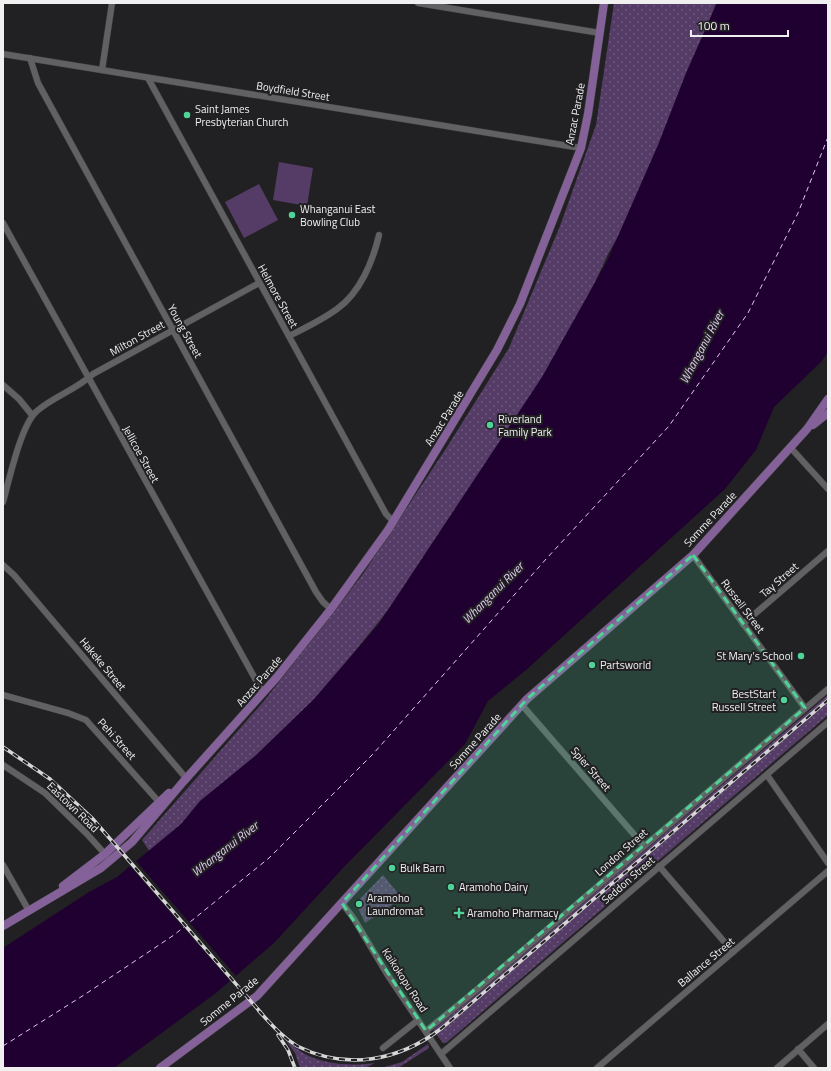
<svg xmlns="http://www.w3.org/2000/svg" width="831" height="1071" font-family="'Titillium Web',sans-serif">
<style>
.green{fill:url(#green-dots)}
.pitch{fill:#553c66}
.water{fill:#200031}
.pier{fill:#212022}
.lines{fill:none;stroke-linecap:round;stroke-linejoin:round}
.ferry{stroke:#e1c9f1;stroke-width:1;stroke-dasharray:5 4;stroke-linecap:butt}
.minor-casing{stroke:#3d3d3e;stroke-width:7}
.major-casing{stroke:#3d3d3e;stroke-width:9}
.minor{stroke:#616062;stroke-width:6}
.major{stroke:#846299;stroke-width:8}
.rail-casing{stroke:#d6d6d7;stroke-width:3.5}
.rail{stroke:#212022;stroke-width:2;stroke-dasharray:6;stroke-linecap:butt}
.marked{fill:#4fd399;fill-opacity:0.2;stroke:#4fd399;stroke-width:3;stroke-dasharray:8 5;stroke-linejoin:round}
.poi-dot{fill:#4fd399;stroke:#212022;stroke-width:1.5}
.labels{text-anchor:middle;stroke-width:4;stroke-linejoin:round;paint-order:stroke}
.street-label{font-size:11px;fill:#f0f0f1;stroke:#212022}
.poi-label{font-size:11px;fill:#f0f0f1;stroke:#212022;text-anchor:start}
.water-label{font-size:12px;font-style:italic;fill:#e1c9f1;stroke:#212022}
</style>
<defs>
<pattern id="green-dots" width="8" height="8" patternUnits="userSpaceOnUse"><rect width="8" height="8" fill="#553c66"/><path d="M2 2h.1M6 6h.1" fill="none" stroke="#6e587c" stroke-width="1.8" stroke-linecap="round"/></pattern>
</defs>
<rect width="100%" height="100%" fill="#212022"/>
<g class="green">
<path d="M614,3H716L649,183L609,252L577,321L452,523L381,619L302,716L223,790L150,852L142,840L264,701L363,574L447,447L509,348L560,226L596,125Z"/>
<path d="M828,695V715L446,1043H443L433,1030Z"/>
<path d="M383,875L402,898L365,923L358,908V901Z"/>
<path d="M286,1041C293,1045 300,1052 307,1055C328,1065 352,1066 375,1063L365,1068H300L295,1053Z"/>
<path d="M428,1044L429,1048L398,1068H381L402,1062Z"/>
</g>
<g class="pitch">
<path d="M279,162L313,168L307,206L273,200Z"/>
<path d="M259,184L278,220L244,238L225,202Z"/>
</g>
<path class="water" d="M717,3H828V351L822,361L774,407L756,450L725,489L526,670L488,701L465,744L343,868L274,943L216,993L114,1068H3V948L89,892L117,877L181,824L200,801L255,756L313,700L378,625L542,377L607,261L658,145L686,73Z"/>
<path class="pier" d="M135,860L237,977L231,982L129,865Z"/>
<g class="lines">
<path class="ferry" d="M3,1046L84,995L174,935L269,858L373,754L547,558L669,426L748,313L798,213L828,137"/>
<defs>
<g id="minor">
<path d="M418,3L600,33"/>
<path d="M3,54L581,148"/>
<path d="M30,58L38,83L316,592L323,602L331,609"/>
<path d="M102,70L112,3"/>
<path d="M148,78L386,514L394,522"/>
<path d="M3,223L263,693"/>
<path d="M289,336C305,328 322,320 337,309C360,293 373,261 379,235"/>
<path d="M3,385L19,399L32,415"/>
<path d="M790,447L828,489"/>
<path d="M3,502C9,481 21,424 37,411C54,396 76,390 93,374L259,283"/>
<path d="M693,555L805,708"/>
<path d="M3,565L14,575L186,778"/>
<path d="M743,624L828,551"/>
<path d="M3,695L68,713L86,720L159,802"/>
<path d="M522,705L644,846"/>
<path d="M3,765L45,793L87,834L105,854"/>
<path d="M767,775L828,863"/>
<path d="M3,865L29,911"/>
<path d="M659,866L733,952"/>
<path d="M342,903L354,919L387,974L450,1068"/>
<path d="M426,1031L473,993L828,689"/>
<path d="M383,1048L418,1020"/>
<path d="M798,1049L814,1068"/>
<path d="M441,1054L828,722"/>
<path d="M597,1068L828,871"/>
<path d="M777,1068L828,1024"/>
</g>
<g id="major">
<path d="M813,425L828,413"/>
<path d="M63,886L105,854L169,793"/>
<path d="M3,926L101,868L132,842L183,782L277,677L331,609L388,530L497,350L520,304L581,148L588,114L604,3"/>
<path d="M160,1068L257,996L527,699L693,555L807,429L828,399"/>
</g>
</defs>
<use href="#minor" class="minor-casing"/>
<use href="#major" class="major-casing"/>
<use href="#minor" class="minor"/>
<use href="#major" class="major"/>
<defs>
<g id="rail">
<path d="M3,747L50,779L92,818L262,1014"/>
<path d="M259,1011C271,1024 282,1037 297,1046C347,1071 399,1061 442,1028L828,700"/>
<path d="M278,1035L288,1050L295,1068"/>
</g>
</defs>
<use href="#rail" class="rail-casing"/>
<use href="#rail" class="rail"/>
</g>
<path class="marked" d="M693,555L805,708L426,1031L342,903L527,699Z"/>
<g class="poi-dot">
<circle cx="187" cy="115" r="4"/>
<circle cx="292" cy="215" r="4"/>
<circle cx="490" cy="425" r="4"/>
<circle cx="801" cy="656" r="4"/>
<circle cx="592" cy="665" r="4"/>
<circle cx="784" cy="700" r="4"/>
<circle cx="392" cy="868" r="4"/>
<circle cx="451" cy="887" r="4"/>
<circle cx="359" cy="904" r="4"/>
<path d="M457 907h4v4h4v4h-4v4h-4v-4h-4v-4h4z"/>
</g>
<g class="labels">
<g class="street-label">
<text transform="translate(293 91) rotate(9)" y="4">Boydfield Street</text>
<text transform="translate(575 114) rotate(-79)" y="4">Anzac Parade</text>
<text transform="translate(278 296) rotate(61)" y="4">Helmore Street</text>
<text transform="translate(185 331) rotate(61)" y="4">Young Street</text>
<text transform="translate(137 338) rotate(-29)" y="4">Milton Street</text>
<text transform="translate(444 418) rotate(-58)" y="4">Anzac Parade</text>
<text transform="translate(141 454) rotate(61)" y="4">Jellicoe Street</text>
<text transform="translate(710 519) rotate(-47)" y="4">Somme Parade</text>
<text transform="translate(779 580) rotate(-41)" y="4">Tay Street</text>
<text transform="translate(743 606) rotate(53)" y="4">Russell Street</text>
<text transform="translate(103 664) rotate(50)" y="4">Hakeke Street</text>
<text transform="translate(259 681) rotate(-49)" y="4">Anzac Parade</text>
<text transform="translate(117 739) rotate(48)" y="4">Pehi Street</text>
<text transform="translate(475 741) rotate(-48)" y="4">Somme Parade</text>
<text transform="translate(591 769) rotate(49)" y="4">Spier Street</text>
<text transform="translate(73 807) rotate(44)" y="4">Eastown Road</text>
<text transform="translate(621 852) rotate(-41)" y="4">London Street</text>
<text transform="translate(628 880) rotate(-41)" y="4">Seddon Street</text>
<text transform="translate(706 962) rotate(-40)" y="4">Ballance Street</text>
<text transform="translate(405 980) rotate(57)" y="4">Kaikokopu Road</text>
<text transform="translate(229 1001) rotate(-39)" y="4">Somme Parade</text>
</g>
<g class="poi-label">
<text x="195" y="113">Saint James<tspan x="195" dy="13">Presbyterian Church</tspan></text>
<text x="300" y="213">Whanganui East<tspan x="300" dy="13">Bowling Club</tspan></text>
<text x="498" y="423">Riverland<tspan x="498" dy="13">Family Park</tspan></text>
<text x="793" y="660" text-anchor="end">St Mary's School</text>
<text x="600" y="669">Partsworld</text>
<text x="776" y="698" text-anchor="end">BestStart<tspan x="776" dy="13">Russell Street</tspan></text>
<text x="400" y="872">Bulk Barn</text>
<text x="459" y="891">Aramoho Dairy</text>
<text x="367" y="902">Aramoho<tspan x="367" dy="13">Laundromat</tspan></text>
<text x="467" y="917">Aramoho Pharmacy</text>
</g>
<g class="water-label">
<text transform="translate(702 347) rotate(-62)" y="4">Whanganui River</text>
<text transform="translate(493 593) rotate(-45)" y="4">Whanganui River</text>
<text transform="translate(225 849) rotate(-38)" y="4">Whanganui River</text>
</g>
</g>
<rect width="831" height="1071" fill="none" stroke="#f0f0f1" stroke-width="8"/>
<path d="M691 30v6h97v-6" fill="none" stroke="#f0f0f1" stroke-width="2"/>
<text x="697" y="30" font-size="12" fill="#f0f0f1" stroke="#212022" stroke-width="3" paint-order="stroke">100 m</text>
</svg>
